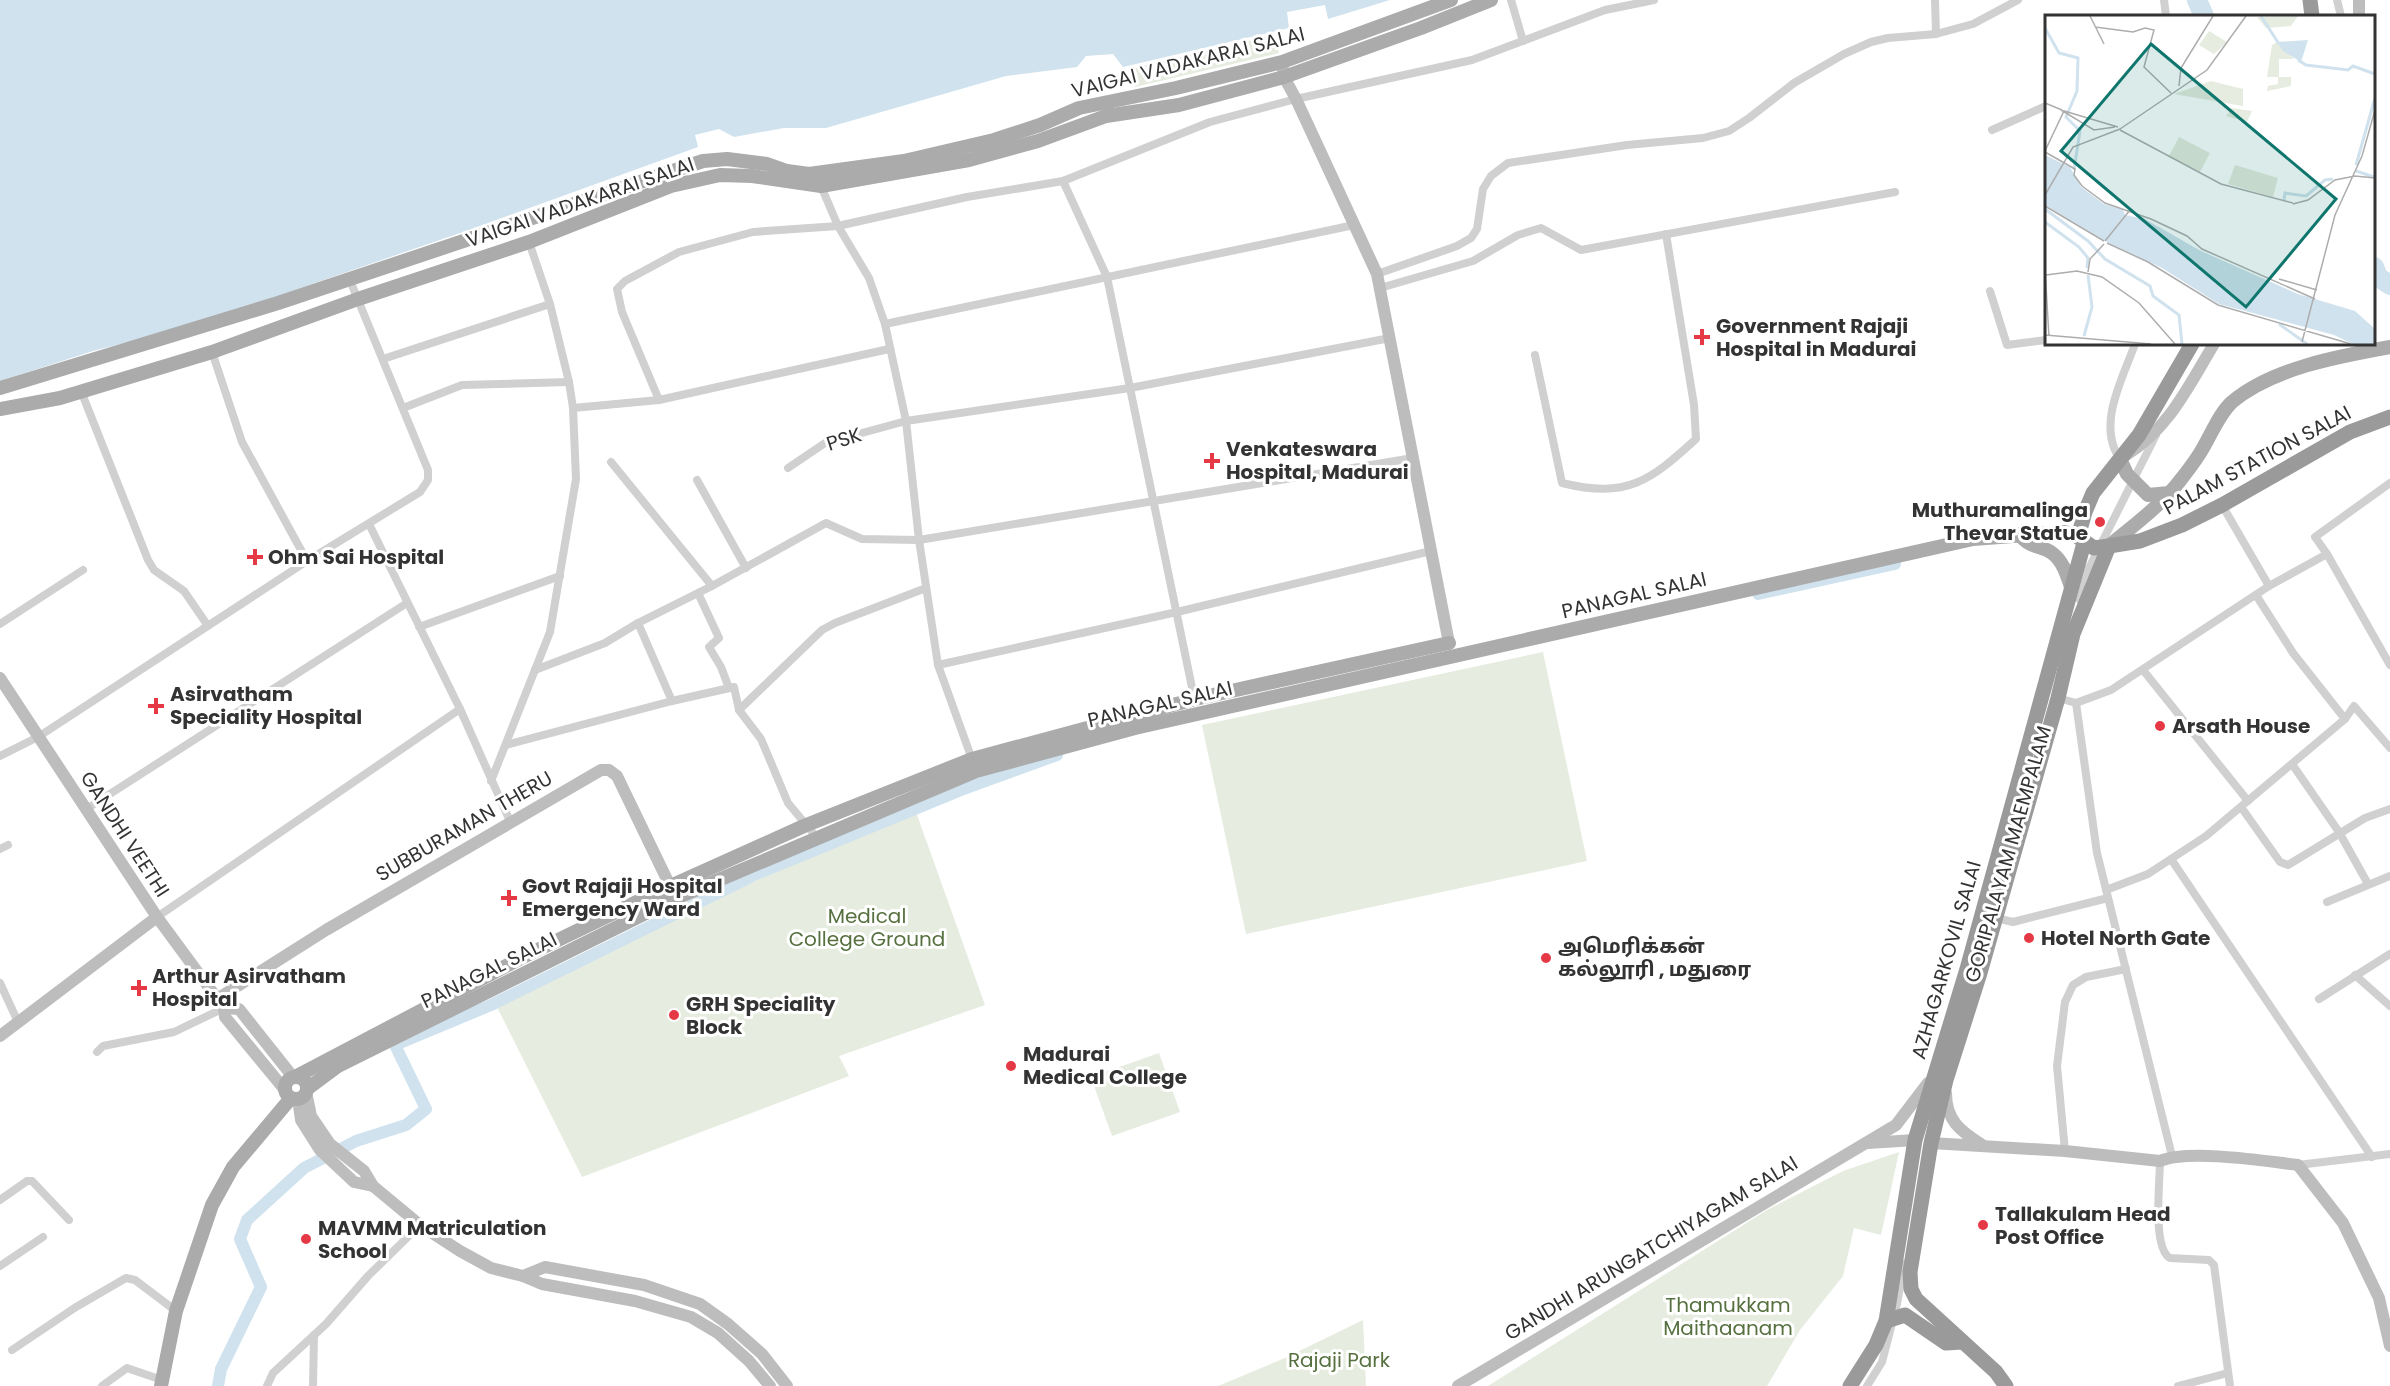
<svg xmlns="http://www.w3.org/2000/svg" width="2390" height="1386" font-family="Poppins,'Noto Sans Tamil',sans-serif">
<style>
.green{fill:#e6ecdf}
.water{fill:#cfe2ee}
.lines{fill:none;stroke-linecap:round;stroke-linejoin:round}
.canal{stroke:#cfe2ee;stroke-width:12}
.river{stroke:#cfe2ee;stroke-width:20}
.street{stroke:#d0d0d0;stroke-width:8}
.secondary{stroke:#bdbdbd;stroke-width:12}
.primary{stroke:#ababab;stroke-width:14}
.highway{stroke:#9a9a9a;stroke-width:15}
.poi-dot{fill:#e63946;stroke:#fff;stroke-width:2}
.labels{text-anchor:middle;stroke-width:6;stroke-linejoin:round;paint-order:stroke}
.street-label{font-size:20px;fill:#333;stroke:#fff}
.poi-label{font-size:20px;font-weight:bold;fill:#333;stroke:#fff;text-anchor:start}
.park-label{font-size:20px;fill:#56703f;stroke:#fff}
.inset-river{fill:none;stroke:#cfe2ee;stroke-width:3}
.inset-road{fill:none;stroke:#adadad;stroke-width:1.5}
.view{fill:#0f766e;fill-opacity:0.15;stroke:#0f766e;stroke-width:3}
.inset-edge{fill:none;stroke:#333;stroke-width:3}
</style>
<rect width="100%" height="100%" fill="#fff"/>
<g class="green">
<path d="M1274,35L1279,53L1135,87L1130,69Z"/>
<path d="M1543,652L1587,861L1246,934L1202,725Z"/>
<path d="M916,812L985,1005L839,1056L849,1076L582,1177L497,1007L748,884Z"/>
<path d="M1159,1053L1180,1112L1112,1136L1091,1077Z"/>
<path d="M1899,1152L1881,1235L1854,1228L1843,1276L1800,1330L1767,1386H1488L1767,1210L1843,1171Z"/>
<path d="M1363,1320L1366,1386H1218L1285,1358Z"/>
</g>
<path class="water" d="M0,0H1390L1328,19L1325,5L1287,12L1289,28L1123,67L1113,54L1086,56L1077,67L1006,76L826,128H784L734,137L719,129L695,135L698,147L463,232L187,327L93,351L0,381Z"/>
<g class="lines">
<g class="canal">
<path d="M1758,594L1895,564"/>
<path d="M218,1386L221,1369L261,1287L240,1239L247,1220L304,1168L356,1141L406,1125L426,1109L395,1045L491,1005L754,875L966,788L1057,755"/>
</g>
<g class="river">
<path d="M2197,0L2204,16"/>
<path d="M2374,267L2378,277L2390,285"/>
</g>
<g class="street">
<path d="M1511,0L1523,41"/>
<path d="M1935,0L1936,34"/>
<path d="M2164,0L2166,16"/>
<path d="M2337,0L2341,16"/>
<path d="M1992,130L2046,106"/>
<path d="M1063,181L1107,277L1195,702"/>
<path d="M821,186L838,226L869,278L885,324L906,421L919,540L938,665L973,762"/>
<path d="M1377,274L1457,246L1471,238L1477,229L1483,189L1491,176L1508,163L1627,145L1703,138L1729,131L1749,118L1794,83L1844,54L1871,42L1888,38L1936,34L1973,24L2018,0"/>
<path d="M1380,288L1473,261L1518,235L1541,228L1581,250L1895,192"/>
<path d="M1990,291L2007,345L2046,340"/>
<path d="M885,324L1354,225"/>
<path d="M212,352L242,442L307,561"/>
<path d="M1535,355L1562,483C1627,499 1650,481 1696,439L1694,405L1666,234"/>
<path d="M383,359L550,304"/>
<path d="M81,391L148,560L154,570L184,591L208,626"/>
<path d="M659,400L622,312L617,289L625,281L679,252L753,232L838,226L967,197L1063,181L1210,122L1296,99L1472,60L1605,10L1654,0"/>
<path d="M403,408L462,385L569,382"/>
<path d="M573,408L659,400L889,349"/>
<path d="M2120,459C2096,425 2123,378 2135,344"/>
<path d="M611,462L712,586"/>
<path d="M788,468L825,443L906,421L1130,388L1390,338"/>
<path d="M697,480L746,568"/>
<path d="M2222,505L2269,586"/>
<path d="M369,524L460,709L510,821"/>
<path d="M2327,554L2390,665"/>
<path d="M698,593L719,638L709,647L721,667L729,688"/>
<path d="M2256,595L2293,653L2345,719"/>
<path d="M2080,600L2089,568L2156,435"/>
<path d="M638,623L672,701"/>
<path d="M0,624L83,570"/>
<path d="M419,627L560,576"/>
<path d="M938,665L1177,612L1431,551"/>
<path d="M535,670L605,643L638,623L712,586L826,523L862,539L919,540L1413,458"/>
<path d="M2143,670L2248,801"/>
<path d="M2058,698L2076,703L2111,690L2269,586L2327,554L2315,537L2390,483"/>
<path d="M2076,703L2097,853L2172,1156"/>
<path d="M739,710L822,630L835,623L926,588"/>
<path d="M506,745L672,701L734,687L739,710L761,739L788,803L818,839"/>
<path d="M0,756L38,737L307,561L420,492L428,480V470L349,278"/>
<path d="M2292,764L2339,832L2368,884"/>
<path d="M491,781L550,632L576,479L573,408L569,382L550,304L529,242"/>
<path d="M2241,807L2280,862L2288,865L2365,818L2390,809"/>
<path d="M85,810L407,603"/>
<path d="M0,849L8,845"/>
<path d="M2171,859L2372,1157"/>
<path d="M2106,890L2148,874L2206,836L2345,719L2354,706L2390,748"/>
<path d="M2327,902L2390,876"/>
<path d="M157,917L460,709"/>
<path d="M1996,918L2013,922L2108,898"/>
<path d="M2355,975L2390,1006"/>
<path d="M0,983L18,1022"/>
<path d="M2319,999L2390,954"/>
<path d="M97,1052L103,1046L174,1032L224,1008"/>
<path d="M2065,1151L2057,1066L2065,1002L2073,985L2086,977L2126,969"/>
<path d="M2160,1161C2160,1181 2152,1248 2170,1258L2209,1260L2214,1265L2230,1386"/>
<path d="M2298,1165L2390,1154"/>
<path d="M0,1200L27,1181H32L69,1220"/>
<path d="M0,1266L43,1237"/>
<path d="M12,1350L76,1307L126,1278L135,1280L176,1311"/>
<path d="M102,1386L127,1368L162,1380"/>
<path d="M267,1386L273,1373L326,1324L368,1276L420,1225"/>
<path d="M313,1386L314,1335"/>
<path d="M1867,1386L1882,1362L1897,1304L1904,1264"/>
<path d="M2178,1386L2228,1373"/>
</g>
<g class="secondary">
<path d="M2359,16V0"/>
<path d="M1283,69L1284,77L1296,99L1377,274L1449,643"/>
<path d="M2126,455C2169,429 2189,385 2214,344"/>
<path d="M0,678L157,917L224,1008L225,1017L285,1090"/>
<path d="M217,999L326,930L601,770H609L617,776L674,894"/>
<path d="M224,1008L239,1009L293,1077"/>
<path d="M0,1036L157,917"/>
<path d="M306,1092L311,1116L330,1144L364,1171L373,1186L420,1225L460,1251L491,1268L523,1276L542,1284L635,1301L691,1317L718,1333L749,1361L770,1386"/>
<path d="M1946,1093C1946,1120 1960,1131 1981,1144"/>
<path d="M298,1099L301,1120L320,1150L354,1182L373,1186"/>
<path d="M1868,1143L1915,1140"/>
<path d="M1931,1143L2065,1151L2160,1161C2189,1149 2265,1161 2298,1165L2343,1223L2379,1298L2390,1346"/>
<path d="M523,1276L545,1267L644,1285L700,1304L728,1324L762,1354L787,1386"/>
<path d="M1458,1386L1896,1125L1928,1083"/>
</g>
<g class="primary">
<path d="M0,388L278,303L703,161L727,159L767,164L787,171L809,174L904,161L994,140L1040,125L1079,108L1176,88L1282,62L1451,0"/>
<path d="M0,409L60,398L212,352L358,299L529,242L671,186L720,175L752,176L821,186L969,160L1038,141L1106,116L1179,105L1284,77L1421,28L1491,0"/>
<path d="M2120,459L2127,474L2148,495L2169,493"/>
<path d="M2019,534C2032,550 2040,544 2052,553C2063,561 2067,575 2071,587"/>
<path d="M2109,546C2134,525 2162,505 2182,478C2189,469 2197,459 2203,448C2212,433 2219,414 2232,402C2272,368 2340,356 2390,347"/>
<path d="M297,1076L523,957L653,894L804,826L972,759L1195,699L1449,643"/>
<circle cx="296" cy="1088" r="11"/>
<path d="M307,1089L338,1066L676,898L976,771L1135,728L1973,539L2065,532L2078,537"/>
<path d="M161,1386L176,1311L212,1205L233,1167L291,1098"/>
</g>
<g class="highway">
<path d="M2310,0L2312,16"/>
<path d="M2192,344L2139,435L2093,493L2085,512L2078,537L2094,548L2109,546L2140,541L2182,525L2222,505L2350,432L2390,417"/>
<path d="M1886,1321L1905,1315L1946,1343L1962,1342"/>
<path d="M1850,1386L1876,1345L1886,1321L1915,1140L1967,969L2084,543"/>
<path d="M2006,1386L1996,1372L1916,1299L1911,1289L1910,1272L1931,1143L1946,1080L1980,973L2058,698L2073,634L2109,546"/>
</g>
</g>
<g class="poi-dot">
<path d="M1699 328h6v6h6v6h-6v6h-6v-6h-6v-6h6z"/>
<path d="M1209 452h6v6h6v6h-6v6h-6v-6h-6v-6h6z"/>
<circle cx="2100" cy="522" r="6"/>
<path d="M252 548h6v6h6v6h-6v6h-6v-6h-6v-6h6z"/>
<path d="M153 697h6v6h6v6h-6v6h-6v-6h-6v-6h6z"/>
<circle cx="2160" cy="726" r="6"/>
<path d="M506 889h6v6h6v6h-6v6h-6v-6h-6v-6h6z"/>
<circle cx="2029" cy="938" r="6"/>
<circle cx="1546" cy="958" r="6"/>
<path d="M136 979h6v6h6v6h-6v6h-6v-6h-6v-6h6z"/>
<circle cx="674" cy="1015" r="6"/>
<circle cx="1011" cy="1066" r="6"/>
<circle cx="1983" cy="1225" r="6"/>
<circle cx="306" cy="1239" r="6"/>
</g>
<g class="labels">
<g class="street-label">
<text transform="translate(1188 62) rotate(-14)" y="7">VAIGAI VADAKARAI SALAI</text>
<text transform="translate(580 202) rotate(-19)" y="7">VAIGAI VADAKARAI SALAI</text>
<text transform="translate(844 439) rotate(-18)" y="7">PSK</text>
<text transform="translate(2257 460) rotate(-28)" y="7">PALAM STATION SALAI</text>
<text transform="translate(1634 595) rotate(-13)" y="7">PANAGAL SALAI</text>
<text transform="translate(1160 704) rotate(-13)" y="7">PANAGAL SALAI</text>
<text transform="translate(464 826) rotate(-30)" y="7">SUBBURAMAN THERU</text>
<text transform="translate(125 834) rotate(57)" y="7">GANDHI VEETHI</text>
<text transform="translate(2008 854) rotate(-74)" y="7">GORIPALAYAM MAEMPALAM</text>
<text transform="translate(1946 960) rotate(-74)" y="7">AZHAGARKOVIL SALAI</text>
<text transform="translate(489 970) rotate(-26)" y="7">PANAGAL SALAI</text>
<text transform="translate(1651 1248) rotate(-31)" y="7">GANDHI ARUNGATCHIYAGAM SALAI</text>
</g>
<g class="poi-label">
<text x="1716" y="333">Government Rajaji<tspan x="1716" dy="23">Hospital in Madurai</tspan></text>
<text x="1226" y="456">Venkateswara<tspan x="1226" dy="23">Hospital, Madurai</tspan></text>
<text x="2088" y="517" text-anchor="end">Muthuramalinga<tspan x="2088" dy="23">Thevar Statue</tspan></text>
<text x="268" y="564">Ohm Sai Hospital</text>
<text x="170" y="701">Asirvatham<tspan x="170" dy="23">Speciality Hospital</tspan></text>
<text x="2172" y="733">Arsath House</text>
<text x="522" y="893">Govt Rajaji Hospital<tspan x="522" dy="23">Emergency Ward</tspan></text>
<text x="2041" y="945">Hotel North Gate</text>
<text x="1558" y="953">அமெரிக்கன்<tspan x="1558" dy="23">கல்லூரி , மதுரை</tspan></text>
<text x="152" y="983">Arthur Asirvatham<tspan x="152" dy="23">Hospital</tspan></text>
<text x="686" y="1011">GRH Speciality<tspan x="686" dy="23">Block</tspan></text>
<text x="1023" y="1061">Madurai<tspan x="1023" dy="23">Medical College</tspan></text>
<text x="1995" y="1221">Tallakulam Head<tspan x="1995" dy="23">Post Office</tspan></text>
<text x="318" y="1235">MAVMM Matriculation<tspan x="318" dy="23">School</tspan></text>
</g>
<g class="park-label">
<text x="867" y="923">Medical<tspan x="867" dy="23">College Ground</tspan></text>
<text x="1728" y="1312">Thamukkam<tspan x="1728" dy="23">Maithaanam</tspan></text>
<text x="1339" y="1367">Rajaji Park</text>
</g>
</g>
<g transform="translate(2045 15)">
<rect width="330" height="330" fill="#fff"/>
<path d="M253,1L246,11L221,13L212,2ZM164,16L182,27L169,39L154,30ZM232,27L249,44H234V62H246V71L222,76L223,71L233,69V62H222L227,30ZM166,66L198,74V91L129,79ZM187,93L207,96L202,107L181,101ZM134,122L165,138L155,157L124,141ZM190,150L233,163L228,182L183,169Z" fill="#e6ecdf"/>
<path d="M263,25L256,47L238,36L232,27ZM0,140L25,152L36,172L59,189L78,195L80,200L100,204L154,235L253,279L310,296L330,314V329H308L289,320L174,289L117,253L64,228L0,190Z" fill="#cfe2ee"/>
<path class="inset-river" d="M216,1L234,29M0,13L14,38L33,43L32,76L21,102L35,116L29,155M253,45L261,50L303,55L308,51L330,59M311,150L330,83M311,156L329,162M239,185L240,178L261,181L280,165L288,164M0,194L43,226L60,244L105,271L108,281L134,300L137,329M0,207L34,232L43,243L42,253M234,309L262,329M39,321L47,292L43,260"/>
<path class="inset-road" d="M45,1L59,29M50,12L88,17L100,13L109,15L99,52L126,78M134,71L136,53L168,1M0,88L17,95M16,95L49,115L70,112M75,114L162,55L201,1M75,115L176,169L248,188M0,136L19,96L73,112M0,137L30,154L29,160L37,171L60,188L106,204L142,221L157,234L270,284M0,180L28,132L75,114M248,189L263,185L290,165L310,161L330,163M0,191L59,226M60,226L85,195M62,228L103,247L173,290L306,329M0,254L4,322M43,257L45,244L59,229M1,260L32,256L57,262L94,288L130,329M234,264L272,275M0,320L106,329M257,327L290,200L317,141L330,95"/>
<path class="view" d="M106,29L291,184L201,292L16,136Z"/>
<rect width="330" height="330" class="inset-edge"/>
</g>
</svg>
